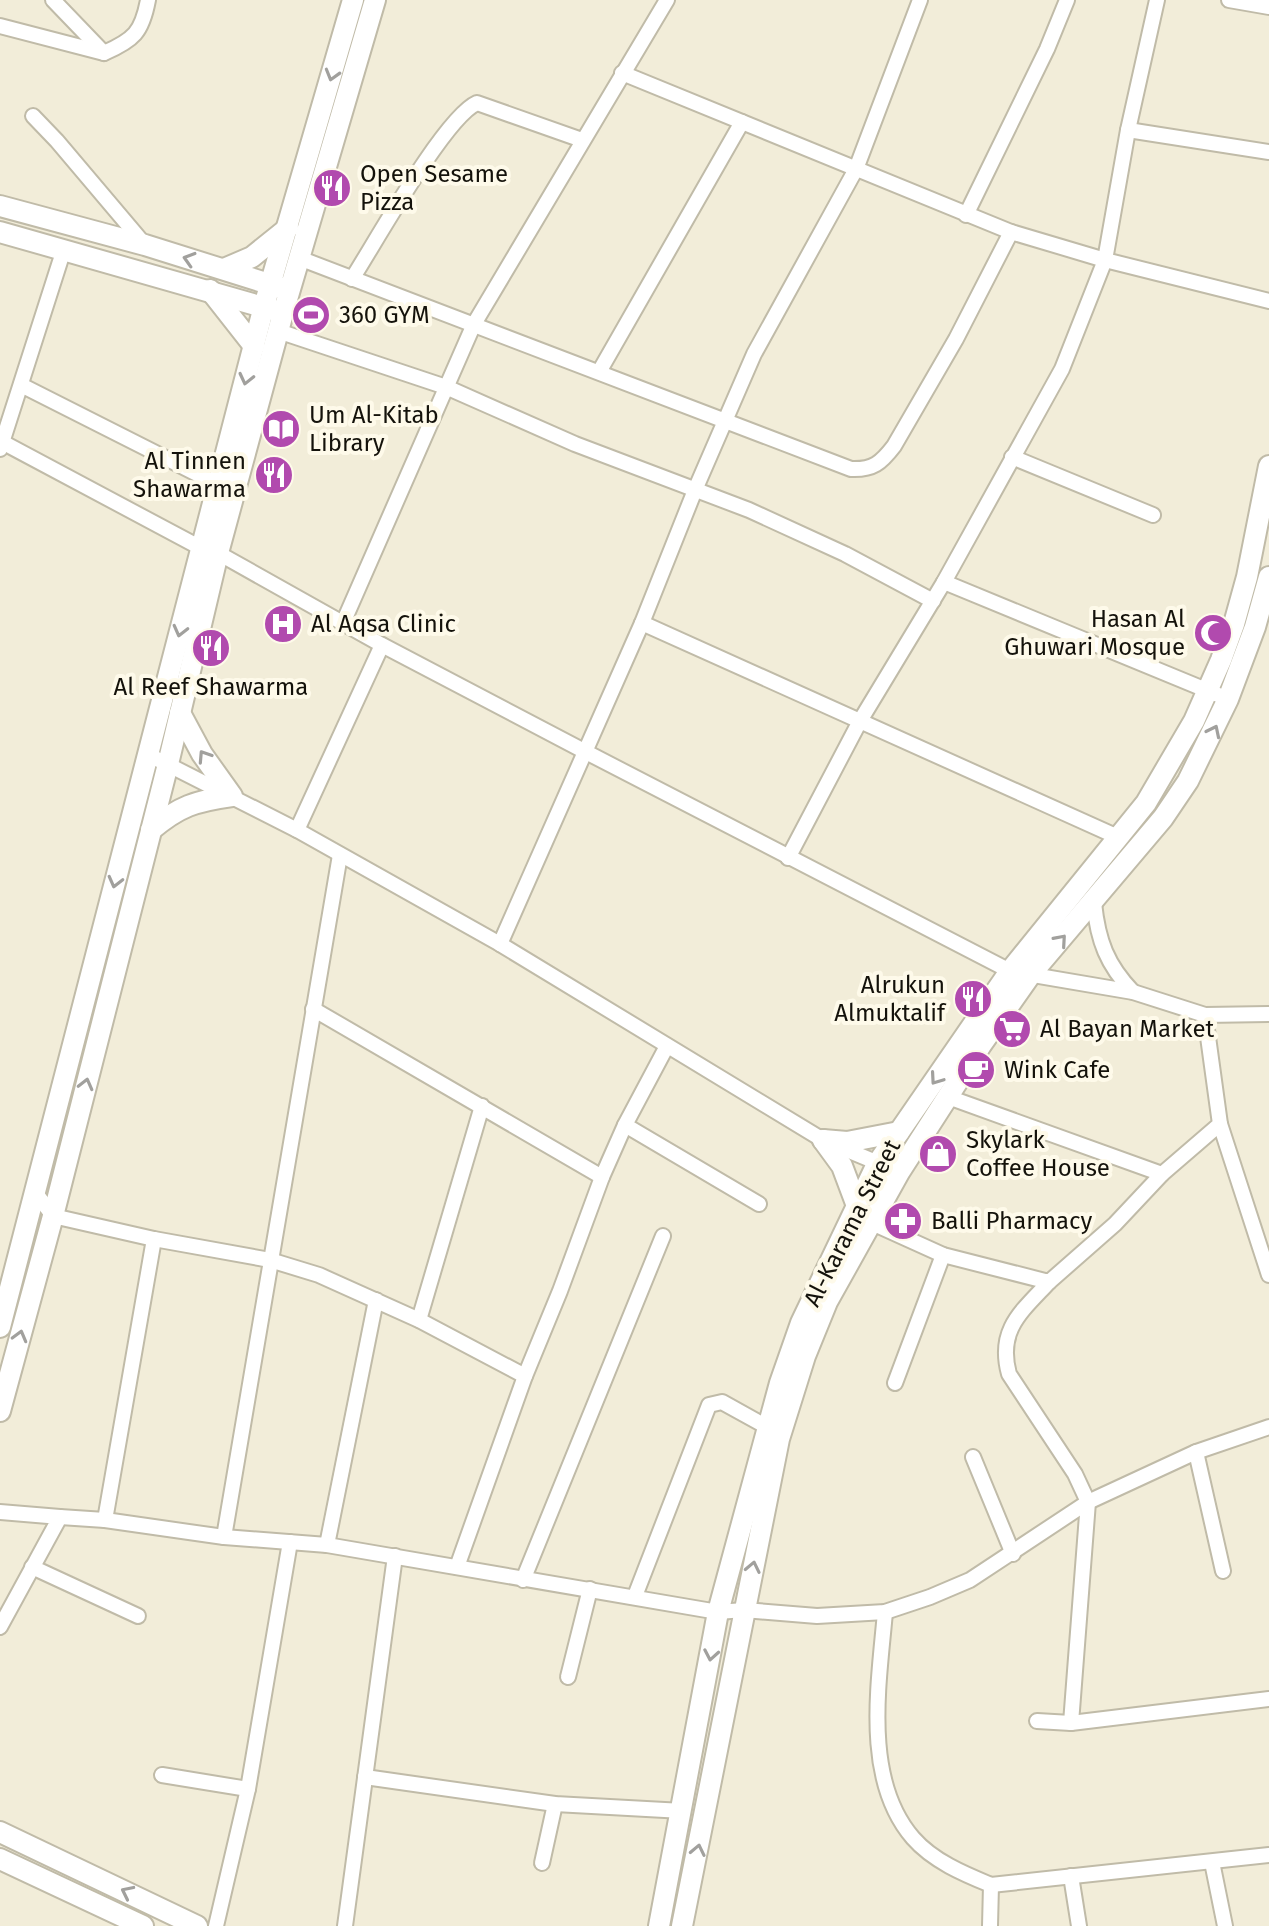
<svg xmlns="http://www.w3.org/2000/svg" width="1269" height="1926" font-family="'Fira Sans',sans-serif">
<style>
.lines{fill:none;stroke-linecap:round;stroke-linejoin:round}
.street-casing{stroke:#c0bba8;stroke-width:18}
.secondary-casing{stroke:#c0bba8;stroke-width:24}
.street{stroke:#fff;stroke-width:14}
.secondary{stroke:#fff;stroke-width:20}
.oneway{stroke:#a1a09d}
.labels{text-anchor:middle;stroke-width:8;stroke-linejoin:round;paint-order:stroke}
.poi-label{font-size:24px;fill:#14120b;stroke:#fefaea;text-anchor:start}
.street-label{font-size:24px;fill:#14120b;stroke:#fefaea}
</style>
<rect width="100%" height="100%" fill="#f2edd9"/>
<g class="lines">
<defs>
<g id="street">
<path d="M53,0L104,53C134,40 142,32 148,0"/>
<path d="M1229,0L1269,7"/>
<path d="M0,26L104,53"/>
<path d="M622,73L1011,232L1105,260L1269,301"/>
<path d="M33,116L57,141L145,245"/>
<path d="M1128,130L1269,152"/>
<path d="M966,215L1047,49L1067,0"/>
<path d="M299,258L851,469C873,470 881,463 894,446L956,339L1011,232"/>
<path d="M352,279C375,243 445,117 477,103L582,140"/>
<path d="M278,331L446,387L575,444L749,510L845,554L933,601"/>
<path d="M599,372L742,122"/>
<path d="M21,385L219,485"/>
<path d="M2,442L201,548"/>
<path d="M0,449L64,249"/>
<path d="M1012,457L1153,515"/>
<path d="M218,553L382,645L584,751L1010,971L1133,992L1205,1015L1269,1014"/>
<path d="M944,582L1228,699"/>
<path d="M343,623L474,324L667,0"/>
<path d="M642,623L1120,838"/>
<path d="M147,754L297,830L500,944L823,1140L883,1165"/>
<path d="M297,830L382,645"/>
<path d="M788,858L860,721L944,582L1062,369L1105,260L1128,130L1157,0"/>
<path d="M1094,903C1098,941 1107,965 1133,992"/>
<path d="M500,944L642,623L695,490L754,354L856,169L920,0"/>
<path d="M313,1009L602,1177"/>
<path d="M948,1097L1162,1174"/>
<path d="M1220,1124L1269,1275"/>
<path d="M625,1125L759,1204"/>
<path d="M35,1192L53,1216L154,1239L270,1260L319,1275L419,1320L525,1376"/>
<path d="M870,1222L943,1255L1049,1282L1115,1224L1162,1174L1220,1124L1205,1015"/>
<path d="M1049,1282C1021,1312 997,1330 1009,1374L1075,1474L1088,1502L1071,1723"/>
<path d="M419,1320L482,1106"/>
<path d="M895,1383L943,1255"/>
<path d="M1196,1452L1223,1571"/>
<path d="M973,1457L1013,1554"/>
<path d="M0,1512L60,1517L0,1627"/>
<path d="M60,1517L105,1520L224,1537L327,1545L718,1612L744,1610L817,1616L885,1612L930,1597L970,1580L1088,1502L1196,1452L1269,1427"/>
<path d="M105,1520L154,1239"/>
<path d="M224,1537L340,855"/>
<path d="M327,1545L376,1300"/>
<path d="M32,1567L138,1616"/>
<path d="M457,1567L525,1376L560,1291L602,1177L625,1125L667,1046"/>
<path d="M523,1580L663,1236"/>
<path d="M635,1596L709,1405L722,1402L769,1428"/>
<path d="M885,1612C879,1683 862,1779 913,1838C933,1861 964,1874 991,1885L1269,1855"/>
<path d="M568,1677L590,1589"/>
<path d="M1037,1721L1071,1723L1269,1699"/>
<path d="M162,1775L248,1789"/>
<path d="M365,1777L555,1804L683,1811"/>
<path d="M1212,1862L1225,1926"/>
<path d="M542,1863L555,1804"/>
<path d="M1071,1876L1079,1926"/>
<path d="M216,1926L248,1789L290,1542"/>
<path d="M345,1926L395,1556"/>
<path d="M990,1926L991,1885"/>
</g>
<g id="secondary">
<path d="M0,206L145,245L282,288"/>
<path d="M0,232L277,311"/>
<path d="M224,269L252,257L288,228"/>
<path d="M210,290L254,346"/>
<path d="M151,830C179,806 196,801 232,796L202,754L180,713"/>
<path d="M823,1140L847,1142L899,1132"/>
<path d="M823,1140L842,1166L857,1206"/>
<path d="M0,1327L264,306L353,0"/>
<path d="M0,1411L53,1216L168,764L218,553L283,313L375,0"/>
<path d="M0,1832L197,1926"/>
<path d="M0,1859L143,1926"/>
<path d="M659,1926L718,1612L780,1383L801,1323L877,1164L1010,971L1146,803L1194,721L1221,660L1234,624L1247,577L1269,466"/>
<path d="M682,1926L779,1439L805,1356L827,1302L900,1171L981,1045L1031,974L1163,818L1188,781L1228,699L1255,627L1269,577"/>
</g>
</defs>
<use href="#street" class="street-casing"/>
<use href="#secondary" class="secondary-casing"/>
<use href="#street" class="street"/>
<use href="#secondary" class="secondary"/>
</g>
<defs><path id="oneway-chevron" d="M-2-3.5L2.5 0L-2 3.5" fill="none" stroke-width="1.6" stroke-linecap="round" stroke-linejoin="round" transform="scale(2)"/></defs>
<g class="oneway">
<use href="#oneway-chevron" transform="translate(332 75) rotate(106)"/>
<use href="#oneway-chevron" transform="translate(189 259) rotate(-163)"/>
<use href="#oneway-chevron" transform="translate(246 379) rotate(103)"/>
<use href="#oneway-chevron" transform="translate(180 631) rotate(104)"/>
<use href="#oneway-chevron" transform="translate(1214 731) rotate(-64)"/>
<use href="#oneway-chevron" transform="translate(204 756) rotate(-123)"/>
<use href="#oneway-chevron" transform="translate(115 882) rotate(104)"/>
<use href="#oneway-chevron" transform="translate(1061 940) rotate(-49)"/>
<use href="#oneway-chevron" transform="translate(936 1079) rotate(125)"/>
<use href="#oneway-chevron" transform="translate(86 1084) rotate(-76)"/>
<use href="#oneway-chevron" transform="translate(20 1336) rotate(-75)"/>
<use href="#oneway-chevron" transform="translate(753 1567) rotate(-78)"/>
<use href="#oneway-chevron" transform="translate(711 1655) rotate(100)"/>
<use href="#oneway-chevron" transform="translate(698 1850) rotate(-78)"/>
<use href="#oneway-chevron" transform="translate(127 1892) rotate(-154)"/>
</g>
<defs>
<symbol id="restaurant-disc" viewBox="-11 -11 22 22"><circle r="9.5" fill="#b14aae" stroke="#fefaea"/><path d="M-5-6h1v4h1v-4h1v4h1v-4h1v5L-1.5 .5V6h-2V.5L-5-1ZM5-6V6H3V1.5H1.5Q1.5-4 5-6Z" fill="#fff"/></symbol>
<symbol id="stadium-disc" viewBox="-11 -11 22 22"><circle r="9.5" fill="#b14aae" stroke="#fefaea"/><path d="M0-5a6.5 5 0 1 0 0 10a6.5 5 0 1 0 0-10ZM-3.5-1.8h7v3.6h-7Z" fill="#fff"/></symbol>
<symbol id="library-disc" viewBox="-11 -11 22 22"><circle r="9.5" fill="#b14aae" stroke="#fefaea"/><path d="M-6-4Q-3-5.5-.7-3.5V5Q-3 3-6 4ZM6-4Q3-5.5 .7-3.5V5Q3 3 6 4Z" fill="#fff"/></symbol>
<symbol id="hospital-disc" viewBox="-11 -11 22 22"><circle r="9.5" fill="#b14aae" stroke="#fefaea"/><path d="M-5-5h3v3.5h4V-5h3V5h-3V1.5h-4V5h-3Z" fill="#fff"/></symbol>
<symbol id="mosque-disc" viewBox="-11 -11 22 22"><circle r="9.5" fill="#b14aae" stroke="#fefaea"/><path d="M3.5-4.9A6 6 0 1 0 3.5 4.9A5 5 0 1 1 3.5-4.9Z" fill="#fff"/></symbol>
<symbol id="supermarket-disc" viewBox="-11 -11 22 22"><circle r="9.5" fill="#b14aae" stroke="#fefaea"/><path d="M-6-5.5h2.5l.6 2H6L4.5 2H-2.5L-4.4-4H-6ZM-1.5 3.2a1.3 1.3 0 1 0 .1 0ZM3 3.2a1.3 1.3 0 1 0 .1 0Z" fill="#fff"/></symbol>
<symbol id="cafe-disc" viewBox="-11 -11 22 22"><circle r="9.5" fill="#b14aae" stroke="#fefaea"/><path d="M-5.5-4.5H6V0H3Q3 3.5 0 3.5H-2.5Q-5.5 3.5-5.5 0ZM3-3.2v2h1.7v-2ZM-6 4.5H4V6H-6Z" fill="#fff"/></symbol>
<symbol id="shop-disc" viewBox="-11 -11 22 22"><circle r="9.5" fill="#b14aae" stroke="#fefaea"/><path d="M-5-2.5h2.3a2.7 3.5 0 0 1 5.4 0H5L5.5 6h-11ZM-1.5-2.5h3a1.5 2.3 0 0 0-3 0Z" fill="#fff"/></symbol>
<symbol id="pharmacy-disc" viewBox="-11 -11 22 22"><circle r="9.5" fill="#b14aae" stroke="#fefaea"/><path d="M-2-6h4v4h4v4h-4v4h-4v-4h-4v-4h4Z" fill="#fff"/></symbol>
</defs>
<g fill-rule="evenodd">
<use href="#restaurant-disc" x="310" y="166" width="44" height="44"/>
<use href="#stadium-disc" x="289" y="293" width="44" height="44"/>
<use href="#library-disc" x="259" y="407" width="44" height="44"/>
<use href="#restaurant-disc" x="252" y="453" width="44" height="44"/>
<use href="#hospital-disc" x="261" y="602" width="44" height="44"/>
<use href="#mosque-disc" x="1191" y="611" width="44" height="44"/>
<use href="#restaurant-disc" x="189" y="626" width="44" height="44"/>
<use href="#restaurant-disc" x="951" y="977" width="44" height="44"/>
<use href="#supermarket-disc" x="990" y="1007" width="44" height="44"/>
<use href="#cafe-disc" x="954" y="1048" width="44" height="44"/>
<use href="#shop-disc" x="916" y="1132" width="44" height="44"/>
<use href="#pharmacy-disc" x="881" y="1199" width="44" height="44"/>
</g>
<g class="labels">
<g class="poi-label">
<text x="360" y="182">Open Sesame<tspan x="360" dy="28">Pizza</tspan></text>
<text x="339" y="323">360 GYM</text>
<text x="309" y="423">Um Al-Kitab<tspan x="309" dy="28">Library</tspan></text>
<text x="246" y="469" text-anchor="end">Al Tinnen<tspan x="246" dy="28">Shawarma</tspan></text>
<text x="1185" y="627" text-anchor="end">Hasan Al<tspan x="1185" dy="28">Ghuwari Mosque</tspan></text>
<text x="311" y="632">Al Aqsa Clinic</text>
<text x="211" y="695" text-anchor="middle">Al Reef Shawarma</text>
<text x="945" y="993" text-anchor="end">Alrukun<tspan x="945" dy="28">Almuktalif</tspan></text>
<text x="1040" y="1037">Al Bayan Market</text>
<text x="1004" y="1078">Wink Cafe</text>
<text x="966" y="1148">Skylark<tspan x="966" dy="28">Coffee House</tspan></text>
<text x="931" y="1229">Balli Pharmacy</text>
</g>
<g class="street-label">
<text transform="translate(852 1223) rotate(-63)" y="8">Al-Karama Street</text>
</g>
</g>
</svg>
